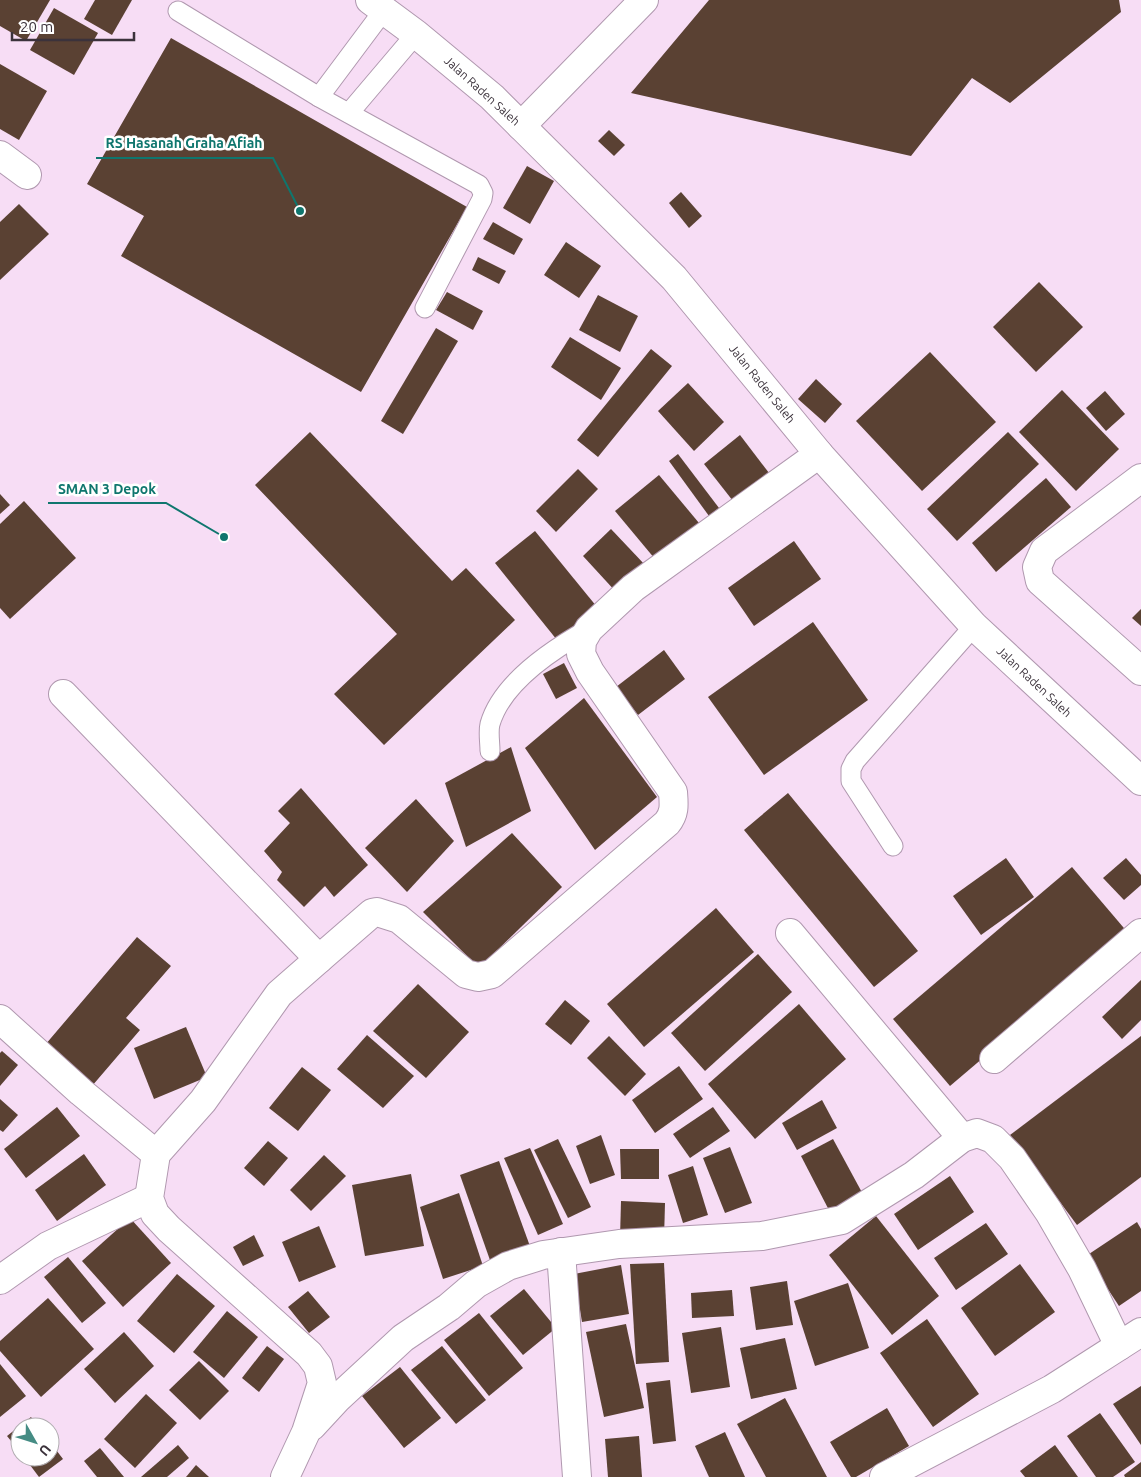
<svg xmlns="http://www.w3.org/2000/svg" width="1141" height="1477" font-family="Ubuntu,sans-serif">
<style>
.building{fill:#5a4133}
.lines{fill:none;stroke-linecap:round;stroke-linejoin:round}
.lane-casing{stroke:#b098af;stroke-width:21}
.street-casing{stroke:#b098af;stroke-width:30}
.secondary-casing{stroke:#b098af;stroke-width:30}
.lane{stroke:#fff;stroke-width:19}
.street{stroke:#fff;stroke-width:28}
.secondary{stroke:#fff;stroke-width:28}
.labels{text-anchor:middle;stroke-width:5;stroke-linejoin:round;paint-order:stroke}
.street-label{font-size:12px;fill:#3b323b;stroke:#fff}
.leader{fill:none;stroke:#0f766e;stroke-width:2}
.callout-dot{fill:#0f766e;stroke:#fff;stroke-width:2}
.callout-label{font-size:14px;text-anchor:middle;font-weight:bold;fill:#0f766e;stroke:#fff;stroke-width:5;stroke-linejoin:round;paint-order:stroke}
</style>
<rect width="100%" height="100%" fill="#f7ddf5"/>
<g class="building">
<path d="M0,0H50L26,41L0,26Z"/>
<path d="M95,0H132L112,35L84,19Z"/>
<path d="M709,0H1119L1121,12L1010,103L972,78L911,156L631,93Z"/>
<path d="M54,8L98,33L74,75L30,50Z"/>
<path d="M171,38L467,207L361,392L121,256L144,216L87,184Z"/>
<path d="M0,64L47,91L19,140L0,129Z"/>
<path d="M609,130L625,145L614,156L598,141Z"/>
<path d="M527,166L554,181L530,224L503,208Z"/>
<path d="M681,192L702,216L689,228L669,203Z"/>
<path d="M19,204L49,234L0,280V222Z"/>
<path d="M493,222L523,239L514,255L483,239Z"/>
<path d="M566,242L601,266L579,298L544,275Z"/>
<path d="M478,257L506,271L499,284L472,270Z"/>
<path d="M1039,282L1083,327L1036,372L993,327Z"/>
<path d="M447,292L483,311L473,330L436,310Z"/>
<path d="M598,295L638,316L620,352L579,330Z"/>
<path d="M436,328L458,341L403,434L381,421Z"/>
<path d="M570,337L621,368L601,400L551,367Z"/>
<path d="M651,349L672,366L598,457L577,440Z"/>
<path d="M930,352L996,422L922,491L856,421Z"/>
<path d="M816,379L842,404L825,423L798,399Z"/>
<path d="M688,383L724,422L694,451L658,411Z"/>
<path d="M1062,390L1119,449L1076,491L1019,432Z"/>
<path d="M1105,391L1125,414L1106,431L1086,408Z"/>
<path d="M310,432L452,581L466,568L515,620L384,745L334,694L397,634L255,485Z"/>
<path d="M1008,432L1039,464L957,541L927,509Z"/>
<path d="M740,435L769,473L733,501L704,464Z"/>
<path d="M678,454L719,508L709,516L669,461Z"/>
<path d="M578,469L598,489L556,532L536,511Z"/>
<path d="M659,475L699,523L655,559L615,511Z"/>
<path d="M1046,478L1071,507L996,572L972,543Z"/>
<path d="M0,494L10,505L0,514Z"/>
<path d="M24,501L76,558L10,619L0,608V524Z"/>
<path d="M611,529L646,566L617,593L583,556Z"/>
<path d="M535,531L597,607L557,640L495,563Z"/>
<path d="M794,541L821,579L754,626L728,588Z"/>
<path d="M1141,609V626L1132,618Z"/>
<path d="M813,622L868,700L764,775L708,697Z"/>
<path d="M664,650L685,679L638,715L616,687Z"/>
<path d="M564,663L577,688L556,699L543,674Z"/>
<path d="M584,698L657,797L595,850L525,748Z"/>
<path d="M511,747L531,811L466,847L445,783Z"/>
<path d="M301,788L368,865L334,897L325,886L304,907L277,880L282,872L264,851L290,823L278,811Z"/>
<path d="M788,793L918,951L874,987L744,830Z"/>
<path d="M416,799L454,841L407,892L365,848Z"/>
<path d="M512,833L562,887L479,968L423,912Z"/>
<path d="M1006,858L1034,897L981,935L953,896Z"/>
<path d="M1126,858L1141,875V885L1124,900L1103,878Z"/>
<path d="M1072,867L1129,934L950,1086L893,1019Z"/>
<path d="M716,908L754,952L644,1047L607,1004Z"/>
<path d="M137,937L171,966L126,1018L140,1030L92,1086L45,1045Z"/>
<path d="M758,954L792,992L705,1071L671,1033Z"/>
<path d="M1141,980V1020L1122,1039L1102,1017Z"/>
<path d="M418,984L469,1032L426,1078L373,1031Z"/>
<path d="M565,1000L590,1021L571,1045L545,1024Z"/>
<path d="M799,1004L846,1059L755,1139L708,1084Z"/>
<path d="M186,1027L207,1077L154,1099L134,1048Z"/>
<path d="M367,1035L414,1076L383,1108L337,1069Z"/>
<path d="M609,1036L646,1074L625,1096L587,1058Z"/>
<path d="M1141,1036V1177L1077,1225L1010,1135Z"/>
<path d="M2,1051L18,1065L0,1086V1053Z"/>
<path d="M679,1066L703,1099L655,1133L632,1100Z"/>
<path d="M302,1067L331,1090L298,1131L269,1108Z"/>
<path d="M0,1099L18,1115L3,1132L0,1130Z"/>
<path d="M822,1100L837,1128L797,1150L782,1123Z"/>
<path d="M57,1107L80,1136L26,1178L4,1149Z"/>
<path d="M713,1107L730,1131L690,1158L673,1134Z"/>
<path d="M601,1135L615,1175L590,1184L576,1146Z"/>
<path d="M558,1139L591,1207L568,1218L534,1150Z"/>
<path d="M833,1139L865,1198L832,1216L801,1156Z"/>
<path d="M268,1141L288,1158L264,1186L244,1168Z"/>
<path d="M730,1147L752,1203L725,1213L703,1158Z"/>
<path d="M530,1148L563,1224L538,1235L504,1158Z"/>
<path d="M620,1149H659V1179H621Z"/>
<path d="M84,1154L106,1185L57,1221L35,1190Z"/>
<path d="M324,1155L346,1176L311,1211L290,1190Z"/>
<path d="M499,1161L531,1249L491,1263L460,1175Z"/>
<path d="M693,1166L708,1215L683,1223L668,1175Z"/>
<path d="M411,1174L424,1246L365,1256L352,1185Z"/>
<path d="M950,1176L974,1212L918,1250L894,1214Z"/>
<path d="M459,1193L483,1266L443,1279L420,1207Z"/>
<path d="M621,1201L665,1203L664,1240L620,1238Z"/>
<path d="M876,1216L939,1296L892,1335L829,1255Z"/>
<path d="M130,1218L171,1263L123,1307L82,1261Z"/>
<path d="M1137,1222L1141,1229V1291L1119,1306L1086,1256Z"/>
<path d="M986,1223L1008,1254L956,1290L934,1258Z"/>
<path d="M319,1226L336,1267L299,1282L282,1242Z"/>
<path d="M254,1235L264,1256L243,1266L233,1247Z"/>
<path d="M68,1257L106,1303L82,1323L44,1277Z"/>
<path d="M664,1263L669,1362L636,1364L630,1264Z"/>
<path d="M1020,1264L1055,1312L995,1356L961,1308Z"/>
<path d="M621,1265L629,1314L582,1322L574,1274Z"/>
<path d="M177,1274L215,1306L174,1353L137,1321Z"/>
<path d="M787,1281L793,1325L756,1330L750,1287Z"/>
<path d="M848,1283L869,1348L815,1366L794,1301Z"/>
<path d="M524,1289L556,1328L523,1355L490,1316Z"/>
<path d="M732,1290L734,1316L692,1318L691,1293Z"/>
<path d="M308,1291L330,1317L309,1333L288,1307Z"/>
<path d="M48,1298L94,1349L41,1397L0,1351V1341Z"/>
<path d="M227,1311L258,1337L224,1378L193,1352Z"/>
<path d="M479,1313L523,1368L489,1396L444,1340Z"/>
<path d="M927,1319L979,1394L933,1427L880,1353Z"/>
<path d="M626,1324L644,1408L604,1417L586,1332Z"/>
<path d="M721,1327L730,1387L691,1393L682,1333Z"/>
<path d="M124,1332L154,1366L115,1403L84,1369Z"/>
<path d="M785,1338L797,1389L751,1399L740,1348Z"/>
<path d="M267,1346L284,1359L259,1392L242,1378Z"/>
<path d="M442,1346L486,1400L456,1424L411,1370Z"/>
<path d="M199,1361L229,1391L200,1420L169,1390Z"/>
<path d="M0,1364L26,1396L0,1417Z"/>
<path d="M400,1367L441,1418L404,1448L362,1396Z"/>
<path d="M670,1380L676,1441L653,1444L646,1383Z"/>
<path d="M1141,1386V1445L1113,1404Z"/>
<path d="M146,1394L177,1423L135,1468L104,1439Z"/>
<path d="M785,1398L827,1477H766L737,1424Z"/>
<path d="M887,1408L909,1446L856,1477H851L830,1442Z"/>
<path d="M1100,1413L1135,1462L1113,1477H1096L1067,1436Z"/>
<path d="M31,1417L38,1427H20V1452L7,1436Z"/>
<path d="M725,1432L745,1477H709L695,1446Z"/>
<path d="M639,1436L642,1477H608L605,1439Z"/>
<path d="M50,1442L63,1459L39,1477L24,1457H50Z"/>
<path d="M178,1445L189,1458L167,1477H141Z"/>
<path d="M1055,1445L1078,1477H1025L1020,1471Z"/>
<path d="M100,1448L124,1477H97L84,1461Z"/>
<path d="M1141,1462V1477H1125L1124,1475Z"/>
<path d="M196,1465L209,1477H186Z"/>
</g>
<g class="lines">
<defs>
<g id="lane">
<path d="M178,11L319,97L479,185L483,193L482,199L425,308"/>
<path d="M319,97L384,10"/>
<path d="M349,113L416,34"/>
<path d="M490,751C490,742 488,732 490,724C502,682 553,649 589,629"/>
<path d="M893,846L851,781V769L855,761L974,626"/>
</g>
<g id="street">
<path d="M521,126L644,0"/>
<path d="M0,155L27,175"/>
<path d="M1141,478L1044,551L1037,567L1040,581L1141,671"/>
<path d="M63,694L319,959L279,994L203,1101L156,1154L149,1198L155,1214L169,1229L309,1354L318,1366L322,1383L306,1432L285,1477"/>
<path d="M790,933L962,1138"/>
<path d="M319,959L372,913L377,912L399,919L466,974L478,977L492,974L667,823C675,813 674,805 673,792L590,672L581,654L582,641L589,629L633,588L819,454"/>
<path d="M0,1019L81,1092L156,1154"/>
<path d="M994,1059L1141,933"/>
<path d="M561,1252L577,1477"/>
<path d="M0,1280L48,1246L149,1198"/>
<path d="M312,1426L337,1399L403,1338L449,1307L476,1284L508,1266L543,1255L619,1244L762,1236L842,1220L914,1175L962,1138L977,1133L993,1139L1012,1158L1049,1212L1082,1269L1119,1346"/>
<path d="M884,1477L1052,1389L1141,1332"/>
</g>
<path id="secondary" d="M370,0L416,34L492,97L674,278L819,454L974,626L1141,781"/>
</defs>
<use href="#lane" class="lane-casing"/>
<use href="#street" class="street-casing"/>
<use href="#secondary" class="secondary-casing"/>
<use href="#lane" class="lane"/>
<use href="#street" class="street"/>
<use href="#secondary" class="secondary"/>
</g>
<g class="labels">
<g class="street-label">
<text transform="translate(482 91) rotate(42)" y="4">Jalan Raden Saleh</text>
<text transform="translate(762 384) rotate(51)" y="4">Jalan Raden Saleh</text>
<text transform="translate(1034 682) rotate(43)" y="4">Jalan Raden Saleh</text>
</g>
</g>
<path class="leader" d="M300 211L273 158H96M224 537L166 503H48"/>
<g class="callout-dot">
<circle cx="300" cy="211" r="5"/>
<circle cx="224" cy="537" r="5"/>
</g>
<g class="callout-label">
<text x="184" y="148">RS Hasanah Graha Afiah</text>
<text x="107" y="494">SMAN 3 Depok</text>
</g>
<g transform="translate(35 1442) rotate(129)"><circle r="24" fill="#ffffff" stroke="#b1adb1"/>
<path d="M0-4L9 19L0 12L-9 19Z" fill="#458c84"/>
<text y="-8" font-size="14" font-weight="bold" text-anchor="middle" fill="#3b323b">U</text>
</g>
<path d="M12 32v8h122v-8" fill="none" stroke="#3b323b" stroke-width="2.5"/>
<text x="20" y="32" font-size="15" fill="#3b323b" stroke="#ffffff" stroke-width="4" paint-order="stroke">20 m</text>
</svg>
